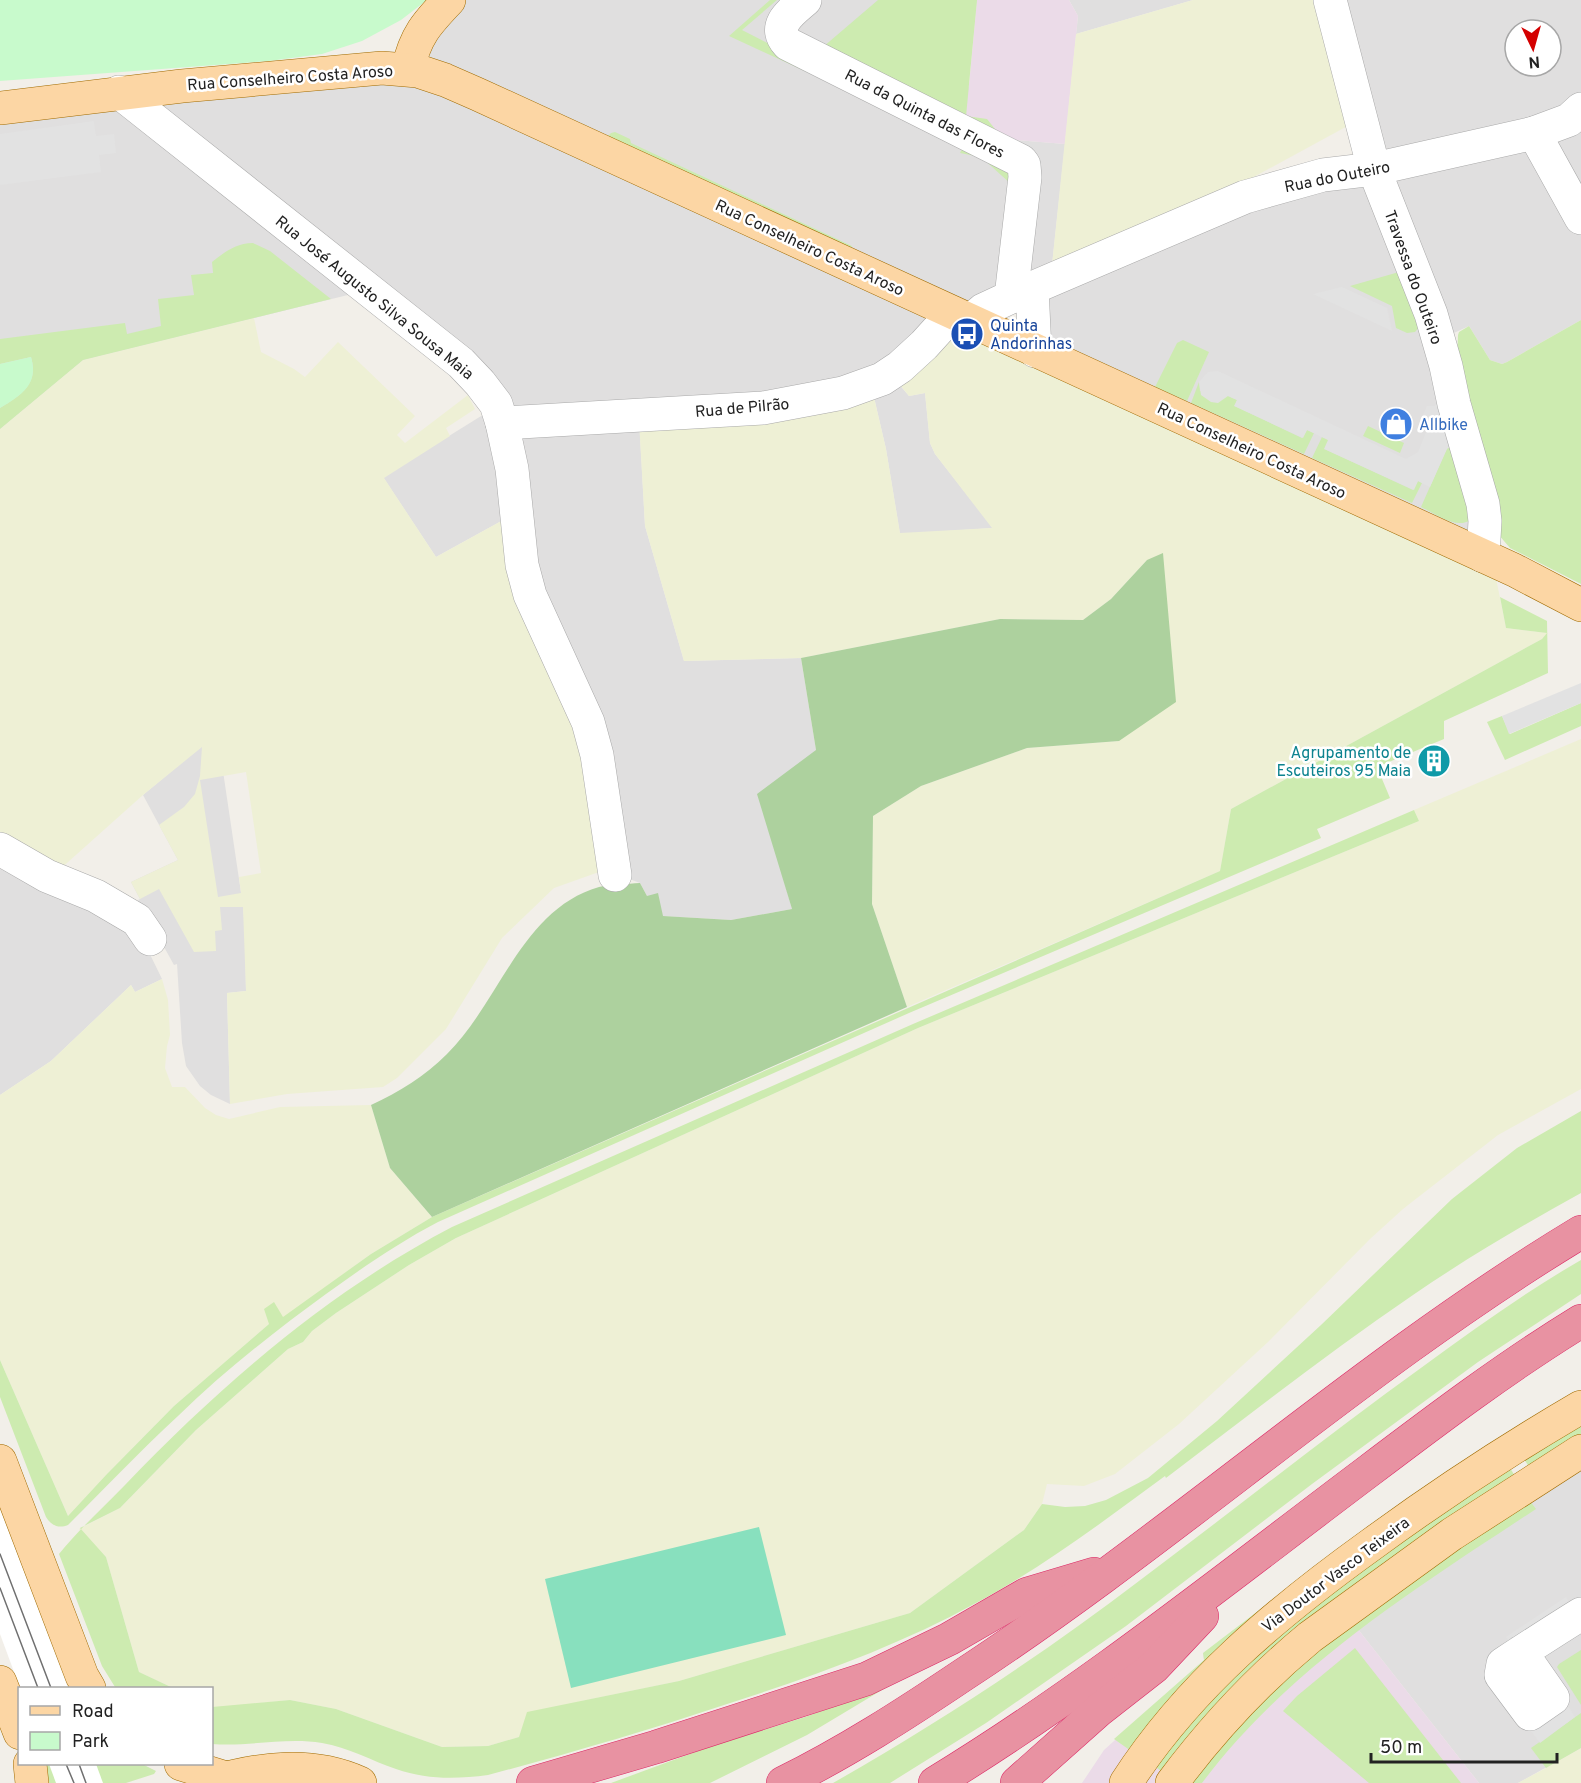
<svg xmlns="http://www.w3.org/2000/svg" width="1581" height="1783" font-family="Overpass,sans-serif">
<style>
.residential{fill:#e0dfdf;fill-rule:evenodd}
.industrial{fill:#ebdbe8}
.farmland{fill:#eef0d5;fill-rule:evenodd}
.grass{fill:#cdebb0}
.forest{fill:#add19e}
.park{fill:#c8facc}
.pitch{fill:#88e0be}
.parking{fill:#e2e2e2}
.pier{fill:#fff}
.lines{fill:none;stroke-linecap:round;stroke-linejoin:round}
.minor-casing{stroke:#a9a9a9;stroke-width:34}
.major-casing{stroke:#a06b00;stroke-width:34}
.highway-casing{stroke:#dc2a67;stroke-width:34}
.minor{stroke:#fff;stroke-width:33}
.major{stroke:#fcd6a4;stroke-width:33}
.highway{stroke:#e892a2;stroke-width:33}
.tram{stroke:#707070;stroke-width:1.5}
.labels{text-anchor:middle;stroke-width:5;stroke-linejoin:round;paint-order:stroke}
.street-label{font-size:16px;fill:#222;stroke:#fff}
.transit-label{font-size:16px;fill:#164399;stroke:#fff;text-anchor:start}
.shop-label{font-size:16px;fill:#366cbe;stroke:#fff;text-anchor:start}
.culture-label{font-size:16px;fill:#0d838f;stroke:#fff;text-anchor:end}
</style>
<rect width="100%" height="100%" fill="#f2efe9"/>
<g class="residential">
<path d="M454,0H977L968,86L1003,139L1065,144L1052,265L982,308L447,77L418,49Z"/>
<path d="M1069,0H1193L1076,34L1078,16Z"/>
<path d="M1332,0H1581V104L1375,166ZM1515,30H1551V66H1515Z"/>
<path d="M406,73L949,313L843,391L505,420L128,95Z"/>
<path d="M118,96L352,294L83,360L0,429V112Z"/>
<path d="M1581,113V320L1507,362L1502,364L1490,360L1469,326L1441,339L1378,172Z"/>
<path d="M1372,172L1409,263L1481,553L1039,348L1035,290L1245,201Z"/>
<path d="M891,375L909,396L925,393L930,443L935,454L993,528L900,534L886,449L873,393Z"/>
<path d="M494,408L505,519L436,557L383,477Z"/>
<path d="M639,417L645,526L684,661L801,658L816,750L784,881L792,909L731,920L662,916L647,896L640,883L619,875L540,610L506,425Z"/>
<path d="M210,739L220,751L243,906L245,931L246,991L227,993L230,1104L211,1095L200,1086L186,1066L182,1043L177,964L174,965L138,900L140,899L131,882L178,860L143,795Z"/>
<path d="M0,860L143,940L162,979L135,992L131,985L51,1061L0,1095Z"/>
<path d="M1581,1456V1748L1518,1783H1479L1346,1614Z"/>
</g>
<g class="industrial">
<path d="M977,0H1069L1078,16L1065,144L1003,139L966,117Z"/>
<path d="M1346,1614L1479,1783H1082L1104,1750L1204,1660L1203,1653Z"/>
</g>
<g class="farmland">
<path d="M1193,0H1326L1353,123L1239,185L1052,265L1076,34Z"/>
<path d="M254,318L261,352L294,369L305,377L338,342L415,416L397,435L405,443L468,395L475,409L446,428L450,436L384,478L436,557L505,519L578,726L599,872L554,888L502,938L446,1029L397,1078L383,1087L287,1094L230,1104L227,993L246,991L243,907H220L222,930L215,931L216,951L194,952L159,889L140,899L131,882L178,860L159,825L184,807L195,794L200,776L202,747L143,795L58,871L0,839V429L83,360ZM246,772L261,873L239,877L241,893L218,897L200,780Z"/>
<path d="M948,328L1496,578L1506,628L1548,633L1542,639L1231,809L1220,871L907,1007L872,904L873,816L921,786L1027,748L1119,741L1147,560L1111,599L1083,620L1000,619L801,658L684,661L645,526L639,421L873,393L886,449L900,533L992,528L935,454L930,443L925,393L909,396L896,380Z"/>
<path d="M1581,739V1089L1498,1135L1403,1209L1370,1239L1268,1342L1179,1424L1115,1474L1084,1486L1047,1484L1042,1504L1024,1530L910,1613L679,1681L582,1701L519,1737L488,1746L442,1747L336,1709L290,1700L212,1708V1688H173L139,1672L106,1557L79,1529L120,1508L196,1430L288,1349L303,1342L312,1331L336,1313L409,1265L456,1238L918,1028L1419,821L1414,810Z"/>
<path d="M162,979L168,1000L170,1035L167,1046L165,1068L172,1087H185L205,1108L216,1115L229,1119L280,1107L371,1105L390,1168L432,1217L371,1254L283,1318L269,1324L174,1406L106,1475L68,1516L0,1360V1095L51,1061L131,985L135,992Z"/>
<path d="M1581,1748V1783H1518L1546,1768Z"/>
</g>
<g class="grass">
<path d="M770,0H777L742,30L1006,164L1011,184L981,157L960,153L964,145L729,36Z"/>
<path d="M878,0H977L966,116L987,119L1003,139L823,47Z"/>
<path d="M615,132L630,139L631,143L852,246L851,248L608,136L611,133Z"/>
<path d="M253,243L270,251L331,299L83,360L0,429V408C21,395 39,384 31,357L0,364V339L125,323L127,334L161,326L158,299L194,295L191,275L213,273L212,262C225,252 236,243 253,243Z"/>
<path d="M1399,272L1419,327L1415,332L1407,333L1396,328L1392,306L1350,286Z"/>
<path d="M1581,320V584L1510,548L1498,534L1457,359L1458,335L1459,332L1469,326L1490,360L1502,364L1507,362Z"/>
<path d="M1183,340L1209,352L1187,401L1155,387L1177,343Z"/>
<path d="M1199,382L1200,391L1228,396L1237,400L1235,406L1302,438L1307,430L1314,433L1304,454L1191,403Z"/>
<path d="M1368,426L1404,443L1400,453L1363,436Z"/>
<path d="M1322,437L1329,440L1325,449L1413,490L1418,481L1422,483L1412,503L1312,458Z"/>
<path d="M1452,445L1470,520C1457,530 1434,513 1421,507L1447,448Z"/>
<path d="M1500,597L1547,621L1548,673L1444,721V739L1377,767L1390,798L1317,829L1321,838L909,1013L438,1222C398,1243 362,1268 326,1294C274,1332 224,1371 178,1416C140,1451 104,1489 68,1525C58,1529 51,1525 46,1517L0,1397V1360L68,1516L106,1475L174,1406L269,1324L264,1309L274,1302L283,1317L371,1254L432,1217L1220,871L1231,809L1542,639L1547,633L1506,628Z"/>
<path d="M1581,703V726L1505,760L1487,722L1502,716L1510,734Z"/>
<path d="M1414,810L1419,821L918,1028L456,1238L409,1265L336,1313L312,1331L303,1342L288,1349L196,1430L120,1508L80,1528L106,1557L139,1672L173,1688L115,1687L102,1666L59,1554C79,1529 103,1508 125,1485C221,1385 328,1292 452,1227L913,1024Z"/>
<path d="M1581,1111V1193C1523,1225 1467,1258 1413,1295C1328,1353 1248,1416 1166,1478L1165,1476C1104,1521 1043,1567 976,1603C896,1647 811,1677 724,1705C646,1731 567,1754 488,1775C457,1779 427,1780 396,1769C372,1761 348,1747 322,1743C285,1737 249,1747 212,1744V1707L290,1700L336,1709L442,1747L488,1746L519,1737L527,1712L679,1681L910,1613L1024,1530L1042,1504L1065,1507L1085,1506L1106,1500L1148,1478L1217,1421L1321,1325L1452,1199L1517,1148Z"/>
<path d="M1581,1260V1294L1478,1362L1312,1484L1126,1626L986,1723L890,1783H833C940,1722 1042,1655 1139,1581C1235,1509 1328,1435 1425,1365C1476,1328 1527,1291 1581,1260Z"/>
<path d="M1581,1425V1434L1529,1467L1524,1459Z"/>
<path d="M1510,1468L1515,1476L1162,1772L1156,1767L1193,1719L1271,1640L1413,1533Z"/>
<path d="M1530,1501L1536,1509C1416,1588 1289,1667 1202,1783H1190C1224,1742 1259,1701 1300,1666C1371,1604 1451,1553 1530,1501Z"/>
<path d="M1292,1585L1131,1751L1114,1739L1204,1660L1203,1653Z"/>
<path d="M1355,1648L1461,1783H1369L1283,1711L1297,1696Z"/>
<path d="M1581,1650V1705L1557,1667L1559,1664Z"/>
<path d="M887,1687L807,1735L710,1783H611L706,1748L805,1717Z"/>
<path d="M1581,1713V1748L1546,1768L1531,1748Z"/>
<path d="M45,1764H142L156,1771L154,1774L126,1783H49Z"/>
</g>
<path class="forest" d="M1163,553L1176,702L1119,741L1027,748L921,786L873,816L872,904L907,1007L432,1217L390,1168L371,1105C399,1092 425,1076 447,1054C499,1003 522,909 599,887C612,884 627,884 640,883L647,896L658,893L663,916L731,920L792,909L757,794L816,750L801,658L1000,619L1083,620L1111,599L1147,560Z"/>
<g class="park">
<path d="M0,0H427L401,20L362,41L322,54L269,61L0,81Z"/>
<path d="M31,357C39,384 22,395 0,408V364Z"/>
</g>
<path class="pitch" d="M759,1527L786,1635L571,1688L545,1579Z"/>
<g class="parking">
<path d="M94,121L96,136L114,134L116,153L99,155L101,172L0,185V134Z"/>
<path d="M1342,287L1387,308L1392,331L1313,294Z"/>
<path d="M1218,371L1406,459L1418,452L1426,432L1425,424L1420,422L1427,406H1435L1438,400L1452,445L1447,449L1430,487L1418,481L1414,490L1324,449L1328,440L1307,430L1303,438L1234,406L1237,400L1228,396L1218,403L1211,402L1201,395L1199,382L1208,372Z"/>
<path d="M1581,683V703L1509,734L1502,716Z"/>
<path d="M1566,1597L1570,1604L1511,1644L1506,1637Z"/>
<path d="M1565,1701L1575,1717L1540,1743L1528,1727Z"/>
</g>
<g class="pier">
<path d="M0,1509L68,1688H20L0,1634Z"/>
<path d="M49,1764H96L103,1783H56Z"/>
</g>
<g class="lines">
<defs>
<g id="minor">
<path d="M805,0C791,12 771,26 788,44L1021,161L1024,165L1025,177L1011,297"/>
<path d="M1330,0L1374,169L1431,314L1446,366L1454,404L1483,504L1485,521L1483,556"/>
<path d="M119,92L461,363L480,383L496,404L502,423L512,469L522,565L530,595L588,722L597,755L615,875"/>
<path d="M1534,133L1581,218"/>
<path d="M1032,288L1035,351"/>
<path d="M970,321L983,310L1011,297L1245,197L1323,175L1374,169L1534,133L1569,120L1581,109"/>
<path d="M502,423L763,408L843,393L882,379L900,367L924,345L953,313"/>
<path d="M0,849L47,876L96,896L137,920L150,939"/>
<path d="M1521,1652L1553,1698L1530,1714L1501,1675L1503,1664C1529,1647 1555,1630 1581,1614"/>
</g>
<g id="major">
<path d="M408,69C415,36 427,23 449,0"/>
<path d="M0,108L182,86L382,68L418,71L445,80L477,94L1514,570L1581,605"/>
<path d="M0,1461L82,1676L89,1688"/>
<path d="M0,1682L20,1733"/>
<path d="M30,1764L32,1783"/>
<path d="M181,1764L226,1778"/>
<path d="M210,1783C259,1768 311,1761 360,1783"/>
<path d="M1126,1783C1189,1685 1279,1611 1372,1544C1439,1495 1509,1449 1581,1407"/>
<path d="M1172,1783C1213,1728 1258,1680 1310,1637L1452,1534L1581,1451"/>
</g>
<g id="highway">
<path d="M533,1783L656,1747L866,1679L949,1639L1027,1594L1094,1574"/>
<path d="M783,1783C846,1752 905,1714 963,1675C1175,1536 1364,1363 1581,1232"/>
<path d="M935,1783C1086,1691 1225,1579 1366,1473C1436,1420 1506,1367 1581,1321"/>
<path d="M1017,1783L1099,1710L1154,1667L1202,1616"/>
</g>
</defs>
<use href="#minor" class="minor-casing"/>
<use href="#major" class="major-casing"/>
<use href="#highway" class="highway-casing"/>
<use href="#minor" class="minor"/>
<use href="#major" class="major"/>
<use href="#highway" class="highway"/>
<g class="tram">
<path d="M0,1554L51,1688"/>
<path d="M0,1588L38,1688"/>
<path d="M66,1764L74,1783"/>
<path d="M79,1764L86,1783"/>
</g>
</g>
<defs>
<symbol id="bus-disc" viewBox="-11 -11 22 22"><circle r="9.5" fill="#1a4fb4" stroke="#fff"/><path d="M-5-6H5V4H4V6H2V4H-2V6H-4V4H-5ZM-3.5-4V0h7V-4ZM-3.5 1.2v1.5H-2V1.2ZM2 1.2v1.5H3.5V1.2Z" fill="#fff"/></symbol>
<symbol id="shop-disc" viewBox="-11 -11 22 22"><circle r="9.5" fill="#3f7fe0" stroke="#fff"/><path d="M-5-2.5h2.3a2.7 3.5 0 0 1 5.4 0H5L5.5 6h-11ZM-1.5-2.5h3a1.5 2.3 0 0 0-3 0Z" fill="#fff"/></symbol>
<symbol id="building-disc" viewBox="-11 -11 22 22"><circle r="9.5" fill="#0f9aa8" stroke="#fff"/><path d="M-4-6H4V6H1V3H-1V6H-4ZM-2.5-4.3h1.7v1.8h-1.7ZM.8-4.3h1.7v1.8H.8ZM-2.5-1h1.7V.8h-1.7ZM.8-1h1.7V.8H.8Z" fill="#fff"/></symbol>
</defs>
<g fill-rule="evenodd">
<use href="#bus-disc" x="948" y="315" width="38" height="38"/>
<use href="#shop-disc" x="1377" y="405" width="38" height="38"/>
<use href="#building-disc" x="1415" y="742" width="38" height="38"/>
</g>
<g class="labels">
<g class="street-label">
<text transform="translate(290 77) rotate(-4)" y="6">Rua Conselheiro Costa Aroso</text>
<text transform="translate(925 113) rotate(27)" y="6">Rua da Quinta das Flores</text>
<text transform="translate(1337 176) rotate(-11)" y="6">Rua do Outeiro</text>
<text transform="translate(810 247) rotate(25)" y="6">Rua Conselheiro Costa Aroso</text>
<text transform="translate(1414 277) rotate(70)" y="6">Travessa do Outeiro</text>
<text transform="translate(375 297) rotate(39)" y="6">Rua José Augusto Silva Sousa Maia</text>
<text transform="translate(742 407) rotate(-5)" y="6">Rua de Pilrão</text>
<text transform="translate(1252 450) rotate(25)" y="6">Rua Conselheiro Costa Aroso</text>
<text transform="translate(1335 1574) rotate(-37)" y="6">Via Doutor Vasco Teixeira</text>
</g>
<g class="transit-label">
<text x="990" y="331">Quinta<tspan x="990" dy="18">Andorinhas</tspan></text>
</g>
<g class="shop-label">
<text x="1419" y="430">Allbike</text>
</g>
<g class="culture-label">
<text x="1411" y="758">Agrupamento de<tspan x="1411" dy="18">Escuteiros 95 Maia</tspan></text>
</g>
</g>
<rect x="18" y="1687" width="195" height="78" fill="#ffffff" stroke="#a7a7a7" stroke-width="1.5"/>
<rect x="30" y="1706" width="30" height="9" fill="#fcd6a4" stroke="#a7a7a7" stroke-width="1.5"/>
<text x="72" y="1717" font-size="18" fill="#222222">Road</text>
<rect x="30" y="1732" width="30" height="18" fill="#c8facc" stroke="#a7a7a7" stroke-width="1.5"/>
<text x="72" y="1747" font-size="18" fill="#222222">Park</text>
<g transform="translate(1533 48) rotate(175)"><circle r="28" fill="#ffffff" stroke="#a7a7a7" stroke-width="1.5"/>
<path d="M0-4.5L10 22L0 15L-10 22Z" fill="#d40000"/>
<text y="-9" font-size="16" font-weight="bold" text-anchor="middle" fill="#222222">N</text>
</g>
<path d="M1371 1753v9h186v-9" fill="none" stroke="#222222" stroke-width="3"/>
<text x="1380" y="1753" font-size="18" fill="#222222" stroke="#ffffff" stroke-width="4.5" paint-order="stroke">50 m</text>
</svg>
